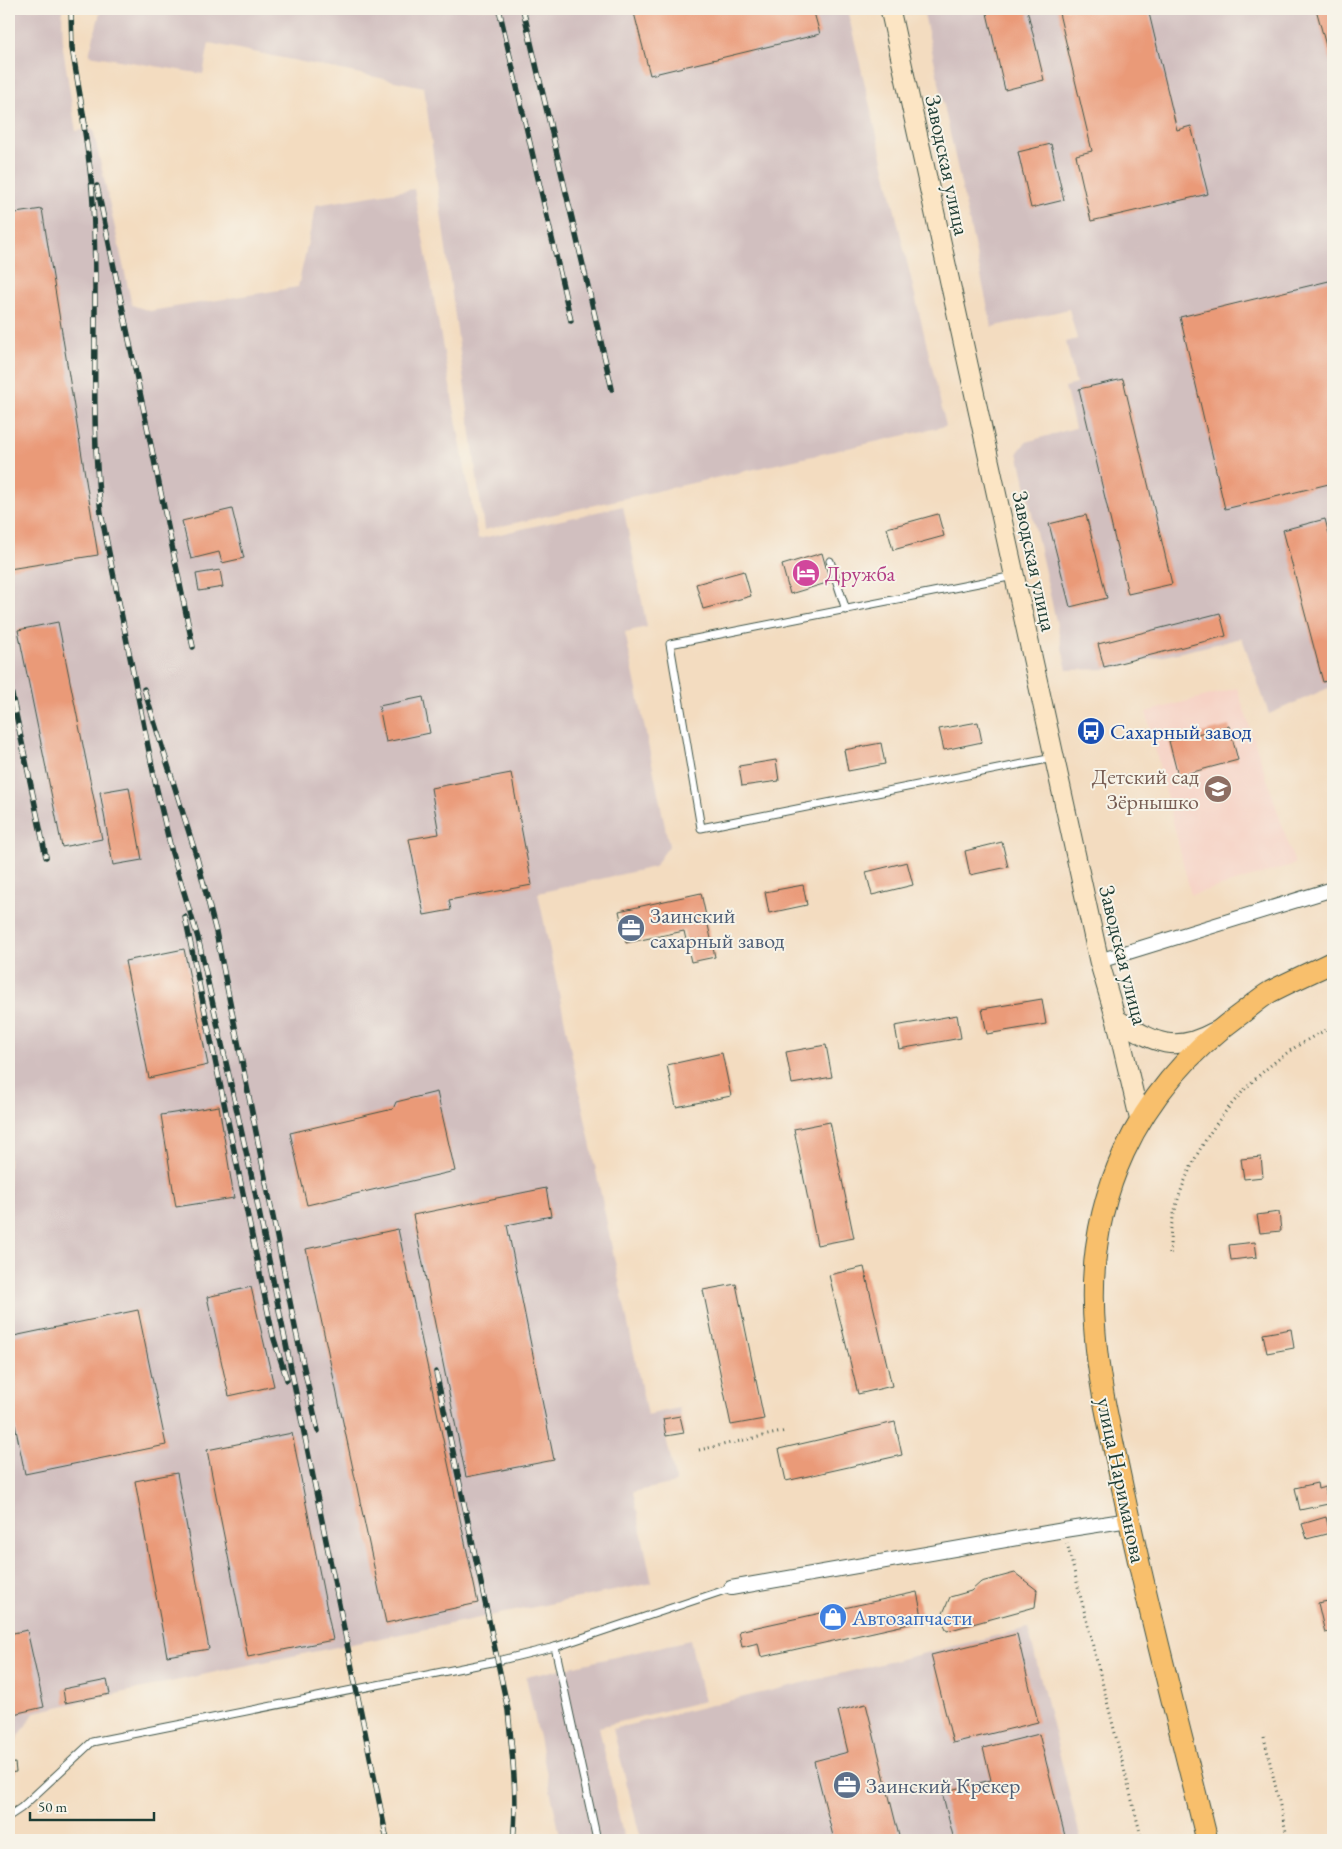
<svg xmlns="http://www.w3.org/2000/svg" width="1342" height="1849" font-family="'EB Garamond',serif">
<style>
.built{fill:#f6d2c5}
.industrial{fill:#d1bfbf}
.building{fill:#ea9a78}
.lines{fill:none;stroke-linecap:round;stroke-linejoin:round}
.service-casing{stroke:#3f5549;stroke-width:9}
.minor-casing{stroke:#3f5549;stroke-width:16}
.secondary-casing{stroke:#3f5549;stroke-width:21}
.primary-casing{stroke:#3f5549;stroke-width:23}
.path{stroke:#3f5549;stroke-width:3;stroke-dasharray:1 4;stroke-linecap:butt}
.service{stroke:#fff;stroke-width:7}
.minor{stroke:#fff;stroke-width:14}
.secondary{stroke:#fce5c4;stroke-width:19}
.primary{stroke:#f8bf6c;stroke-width:21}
.rail-casing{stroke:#1f3d34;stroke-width:5.5}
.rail{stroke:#f7f3e8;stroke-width:4;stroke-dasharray:11;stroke-linecap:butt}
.labels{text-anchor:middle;stroke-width:4;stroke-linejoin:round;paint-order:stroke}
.street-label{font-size:22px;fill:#1f3d34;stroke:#f7f3e8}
.hotel-label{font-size:22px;fill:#b23c85;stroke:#f7f3e8;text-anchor:start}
.transit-label{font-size:22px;fill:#164399;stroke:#f7f3e8;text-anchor:start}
.education-label{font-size:22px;fill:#785e54;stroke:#f7f3e8;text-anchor:end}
.service-label{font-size:22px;fill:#4e5e75;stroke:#f7f3e8;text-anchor:start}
.shop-label{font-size:22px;fill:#366cbe;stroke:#f7f3e8;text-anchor:start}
</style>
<rect width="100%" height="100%" fill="#f7f3e8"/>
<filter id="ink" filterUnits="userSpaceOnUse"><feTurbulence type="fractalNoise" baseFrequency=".02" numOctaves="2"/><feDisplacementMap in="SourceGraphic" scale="10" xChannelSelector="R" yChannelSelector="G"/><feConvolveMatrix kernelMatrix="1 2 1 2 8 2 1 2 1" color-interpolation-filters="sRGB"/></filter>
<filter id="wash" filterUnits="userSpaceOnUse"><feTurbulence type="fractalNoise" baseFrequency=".0096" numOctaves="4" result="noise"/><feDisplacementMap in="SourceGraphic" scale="20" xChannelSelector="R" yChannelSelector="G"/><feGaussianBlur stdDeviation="1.12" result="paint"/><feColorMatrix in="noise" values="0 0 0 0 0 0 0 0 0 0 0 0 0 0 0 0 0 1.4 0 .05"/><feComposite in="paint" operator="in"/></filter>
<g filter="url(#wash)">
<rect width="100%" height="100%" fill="#f3dcc0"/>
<path class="built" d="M1237,688L1295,864L1191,895L1146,712Z"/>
<g class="industrial">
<path d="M9,9H62L63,48L76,131L93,129L132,305L150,311L298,287L316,205L414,189L478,539L623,506L647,627L625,632L669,846L654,867L538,893L647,1415L679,1408L684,1433L666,1437L676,1483L633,1492L652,1583L234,1668L35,1712L9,1751Z"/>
<path d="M101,9H847L946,426L484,530L424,87L209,43L203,74L89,55Z"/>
<path d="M923,9H1333V686L1269,714L1242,638L1108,669L1067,670L1018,452L1026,442L1075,428L1065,387L1076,384L1066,342L1077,339L1069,309L992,327Z"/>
<path d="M1028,1628L1081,1840H641L613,1729Z"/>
<path d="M690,1640L704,1701L599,1727L624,1840H561L526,1677Z"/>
</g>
<g id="blocks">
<g class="building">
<path d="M633,9H813L820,34L650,75Z"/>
<path d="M986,9H1027L1044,80L1005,90Z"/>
<path d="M1058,9H1148L1177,130L1191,126L1208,194L1091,221L1076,155L1092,151Z"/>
<path d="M1316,9H1333V63L1331,64Z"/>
<path d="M1051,144L1064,200L1031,208L1018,152Z"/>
<path d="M42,209L98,555L9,569V214Z"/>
<path d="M1333,280V483L1225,509L1180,317Z"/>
<path d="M1123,379L1172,584L1128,594L1079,389Z"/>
<path d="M232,509L244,558L222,563L219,552L191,559L182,521Z"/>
<path d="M938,514L944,536L893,550L887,528Z"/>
<path d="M1086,515L1107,598L1070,607L1049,524Z"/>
<path d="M1325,519L1333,549V679L1323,682L1283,530Z"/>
<path d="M822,553L830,582L790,594L782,565Z"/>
<path d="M220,570L223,587L199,591L196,574Z"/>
<path d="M744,571L751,596L703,609L696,584Z"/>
<path d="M1220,613L1226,636L1104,667L1098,644Z"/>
<path d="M58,622L102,839L62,847L18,630Z"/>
<path d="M423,697L430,733L386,742L379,706Z"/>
<path d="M978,722L982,742L944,750L939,729Z"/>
<path d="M1229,726L1238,760L1178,776L1169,741Z"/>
<path d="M881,743L885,764L848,771L844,750Z"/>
<path d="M776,760L779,781L742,786L739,766Z"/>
<path d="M511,773L532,885L449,900L451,910L424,915L409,839L439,834L431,788Z"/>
<path d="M129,787L142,860L113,865L100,792Z"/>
<path d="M1002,842L1008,867L970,875L965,851Z"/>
<path d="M907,862L913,885L872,895L866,872Z"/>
<path d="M803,885L807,905L769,913L765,892Z"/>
<path d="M701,893L715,957L691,962L684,931L626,943L619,911Z"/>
<path d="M184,949L208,1065L149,1078L125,961Z"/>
<path d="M1042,999L1046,1024L987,1034L982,1009Z"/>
<path d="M957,1015L961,1038L899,1049L895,1026Z"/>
<path d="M826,1045L832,1077L792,1084L786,1052Z"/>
<path d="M722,1053L731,1096L676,1107L667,1065Z"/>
<path d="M437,1092L455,1171L307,1205L290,1133L393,1109L396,1102Z"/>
<path d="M219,1106L234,1198L176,1207L161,1115Z"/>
<path d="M830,1122L854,1238L817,1245L794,1129Z"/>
<path d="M1261,1157L1263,1177L1244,1179L1241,1159Z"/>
<path d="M546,1188L551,1216L507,1225L554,1460L466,1477L413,1215Z"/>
<path d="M1279,1212L1281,1231L1260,1233L1257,1215Z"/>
<path d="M398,1229L478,1603L386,1623L306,1249Z"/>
<path d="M1255,1242L1257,1257L1231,1260L1229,1245Z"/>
<path d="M864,1267L892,1386L858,1394L829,1275Z"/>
<path d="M736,1284L764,1419L731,1425L703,1290Z"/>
<path d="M251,1287L274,1386L229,1396L207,1297Z"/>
<path d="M138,1310L166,1445L25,1474L9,1395V1337Z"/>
<path d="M1291,1329L1294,1348L1267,1353L1263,1334Z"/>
<path d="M680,1416L684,1433L666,1436L663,1419Z"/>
<path d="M895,1422L902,1455L786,1481L779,1449Z"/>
<path d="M292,1433L333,1640L248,1657L207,1450Z"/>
<path d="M177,1473L209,1649L167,1656L135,1481Z"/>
<path d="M1317,1483L1318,1489L1325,1487L1328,1504L1300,1510L1295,1488Z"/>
<path d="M1326,1517L1330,1533L1307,1539L1302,1524Z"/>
<path d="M1015,1573L1037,1590L1035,1607L947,1631L941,1618L950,1597L971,1591L981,1582Z"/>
<path d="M917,1592L923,1621L761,1657L758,1643L742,1647L739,1631Z"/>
<path d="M1333,1600V1631L1325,1633L1318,1603Z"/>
<path d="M27,1630L44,1707L9,1715V1634Z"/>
<path d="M1017,1634L1038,1722L953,1743L931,1655Z"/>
<path d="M107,1680L110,1694L65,1703L63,1689Z"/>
<path d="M866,1704L900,1840H834L814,1761L848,1752L838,1711Z"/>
<path d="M1039,1734L1066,1840H954L942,1792L991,1780L983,1748Z"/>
<path d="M15,1763L16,1772L9,1773V1764Z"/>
</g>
</g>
</g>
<g filter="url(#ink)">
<use href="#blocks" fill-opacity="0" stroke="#3f5549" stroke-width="1"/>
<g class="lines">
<defs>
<g id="service">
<path d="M830,561L846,610"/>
<path d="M1014,576L670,644L701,828L1053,758"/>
<path d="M555,1647L597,1840"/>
<path d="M9,1816L21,1808L92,1742L497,1661L555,1647L731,1588"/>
</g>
<g id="minor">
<path d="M1099,961L1333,889"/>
<path d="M731,1588L1064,1530L1129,1520"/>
</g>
<g id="secondary">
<path d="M890,9L1099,961L1116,1019L1140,1121"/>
<path d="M1116,1019C1153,1041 1172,1055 1214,1032"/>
</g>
<path id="primary" d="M1207,1840C1179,1725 1148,1611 1124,1495C1113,1441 1099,1388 1095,1333C1083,1201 1135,1090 1242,1013C1251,1006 1260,998 1270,992C1291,981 1312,972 1333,962"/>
</defs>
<use href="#service" class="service-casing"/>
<use href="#minor" class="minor-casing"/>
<use href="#secondary" class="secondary-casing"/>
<use href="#primary" class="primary-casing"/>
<g class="path">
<path d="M1170,1254C1170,1246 1170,1236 1171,1228C1186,1143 1255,1060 1333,1027"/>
<path d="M699,1450L786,1431"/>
<path d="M1067,1543L1142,1840"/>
<path d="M1264,1737L1288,1840"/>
</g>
<use href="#service" class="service"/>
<use href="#minor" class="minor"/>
<use href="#secondary" class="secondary"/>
<use href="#primary" class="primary"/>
<defs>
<g id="rail">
<path d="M71,9L72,48L85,125"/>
<path d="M499,9L571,321"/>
<path d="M523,9L612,389"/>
<path d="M83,119C87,147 92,176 93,205C99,308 89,411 101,513L156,786L172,853L198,938L254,1187L387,1840"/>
<path d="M97,186L193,647"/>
<path d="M9,681L46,857"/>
<path d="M144,689L197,858L216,932L296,1332L318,1431"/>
<path d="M9,825L12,839"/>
<path d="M185,917L273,1336L287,1380"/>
<path d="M436,1372L508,1710C512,1753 518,1797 513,1840"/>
</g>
</defs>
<use href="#rail" class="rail-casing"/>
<use href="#rail" class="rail"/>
</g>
</g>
<defs>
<symbol id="hotel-disc" viewBox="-11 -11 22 22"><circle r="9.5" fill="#d1479c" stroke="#f7f3e8"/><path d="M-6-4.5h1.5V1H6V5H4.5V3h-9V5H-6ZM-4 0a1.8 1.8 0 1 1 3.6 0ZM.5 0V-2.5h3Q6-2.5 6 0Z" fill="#fff"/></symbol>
<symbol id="bus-disc" viewBox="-11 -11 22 22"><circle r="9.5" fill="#1a4fb4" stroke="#f7f3e8"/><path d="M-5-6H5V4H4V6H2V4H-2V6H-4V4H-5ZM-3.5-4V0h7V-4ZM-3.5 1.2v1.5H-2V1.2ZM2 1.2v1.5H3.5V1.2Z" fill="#fff"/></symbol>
<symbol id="school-disc" viewBox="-11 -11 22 22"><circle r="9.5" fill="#8d6e63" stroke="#f7f3e8"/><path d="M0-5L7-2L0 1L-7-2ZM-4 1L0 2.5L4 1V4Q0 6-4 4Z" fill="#fff"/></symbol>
<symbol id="office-disc" viewBox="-11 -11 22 22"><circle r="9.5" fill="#5c6f8a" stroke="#f7f3e8"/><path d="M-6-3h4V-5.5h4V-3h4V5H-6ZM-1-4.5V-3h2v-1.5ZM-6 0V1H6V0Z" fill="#fff"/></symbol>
<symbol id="shop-disc" viewBox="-11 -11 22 22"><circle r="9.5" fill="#3f7fe0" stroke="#f7f3e8"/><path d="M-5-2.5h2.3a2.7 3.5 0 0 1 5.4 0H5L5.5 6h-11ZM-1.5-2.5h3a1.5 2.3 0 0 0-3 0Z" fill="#fff"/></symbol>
</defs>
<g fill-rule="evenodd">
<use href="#hotel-disc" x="790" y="557" width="32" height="32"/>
<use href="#bus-disc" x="1075" y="715" width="32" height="32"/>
<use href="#school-disc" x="1202" y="773" width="32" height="32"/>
<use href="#office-disc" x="615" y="912" width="32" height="32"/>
<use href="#shop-disc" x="817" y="1601" width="32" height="32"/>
<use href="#office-disc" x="831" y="1769" width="32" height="32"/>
</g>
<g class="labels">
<g class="street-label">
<text transform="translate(948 165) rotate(78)" y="8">Заводская улица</text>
<text transform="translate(1035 561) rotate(78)" y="8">Заводская улица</text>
<text transform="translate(1124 955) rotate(76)" y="8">Заводская улица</text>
<text transform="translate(1122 1480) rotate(78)" y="8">улица Нариманова</text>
</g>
<g class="hotel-label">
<text x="825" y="581">Дружба</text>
</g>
<g class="transit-label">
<text x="1110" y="739">Сахарный завод</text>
</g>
<g class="education-label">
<text x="1199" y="784">Детский сад<tspan x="1199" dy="25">Зёрнышко</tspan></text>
</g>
<g class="service-label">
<text x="650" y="923">Заинский<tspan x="650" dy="25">сахарный завод</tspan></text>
<text x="866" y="1793">Заинский Крекер</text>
</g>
<g class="shop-label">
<text x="852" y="1625">Автозапчасти</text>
</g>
</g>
<rect width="1342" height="1849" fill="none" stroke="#f7f3e8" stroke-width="30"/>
<path d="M30 1812v8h124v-8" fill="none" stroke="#1f3d34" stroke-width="2.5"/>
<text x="38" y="1812" font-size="15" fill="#1f3d34" stroke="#f7f3e8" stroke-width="4" paint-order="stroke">50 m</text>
</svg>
